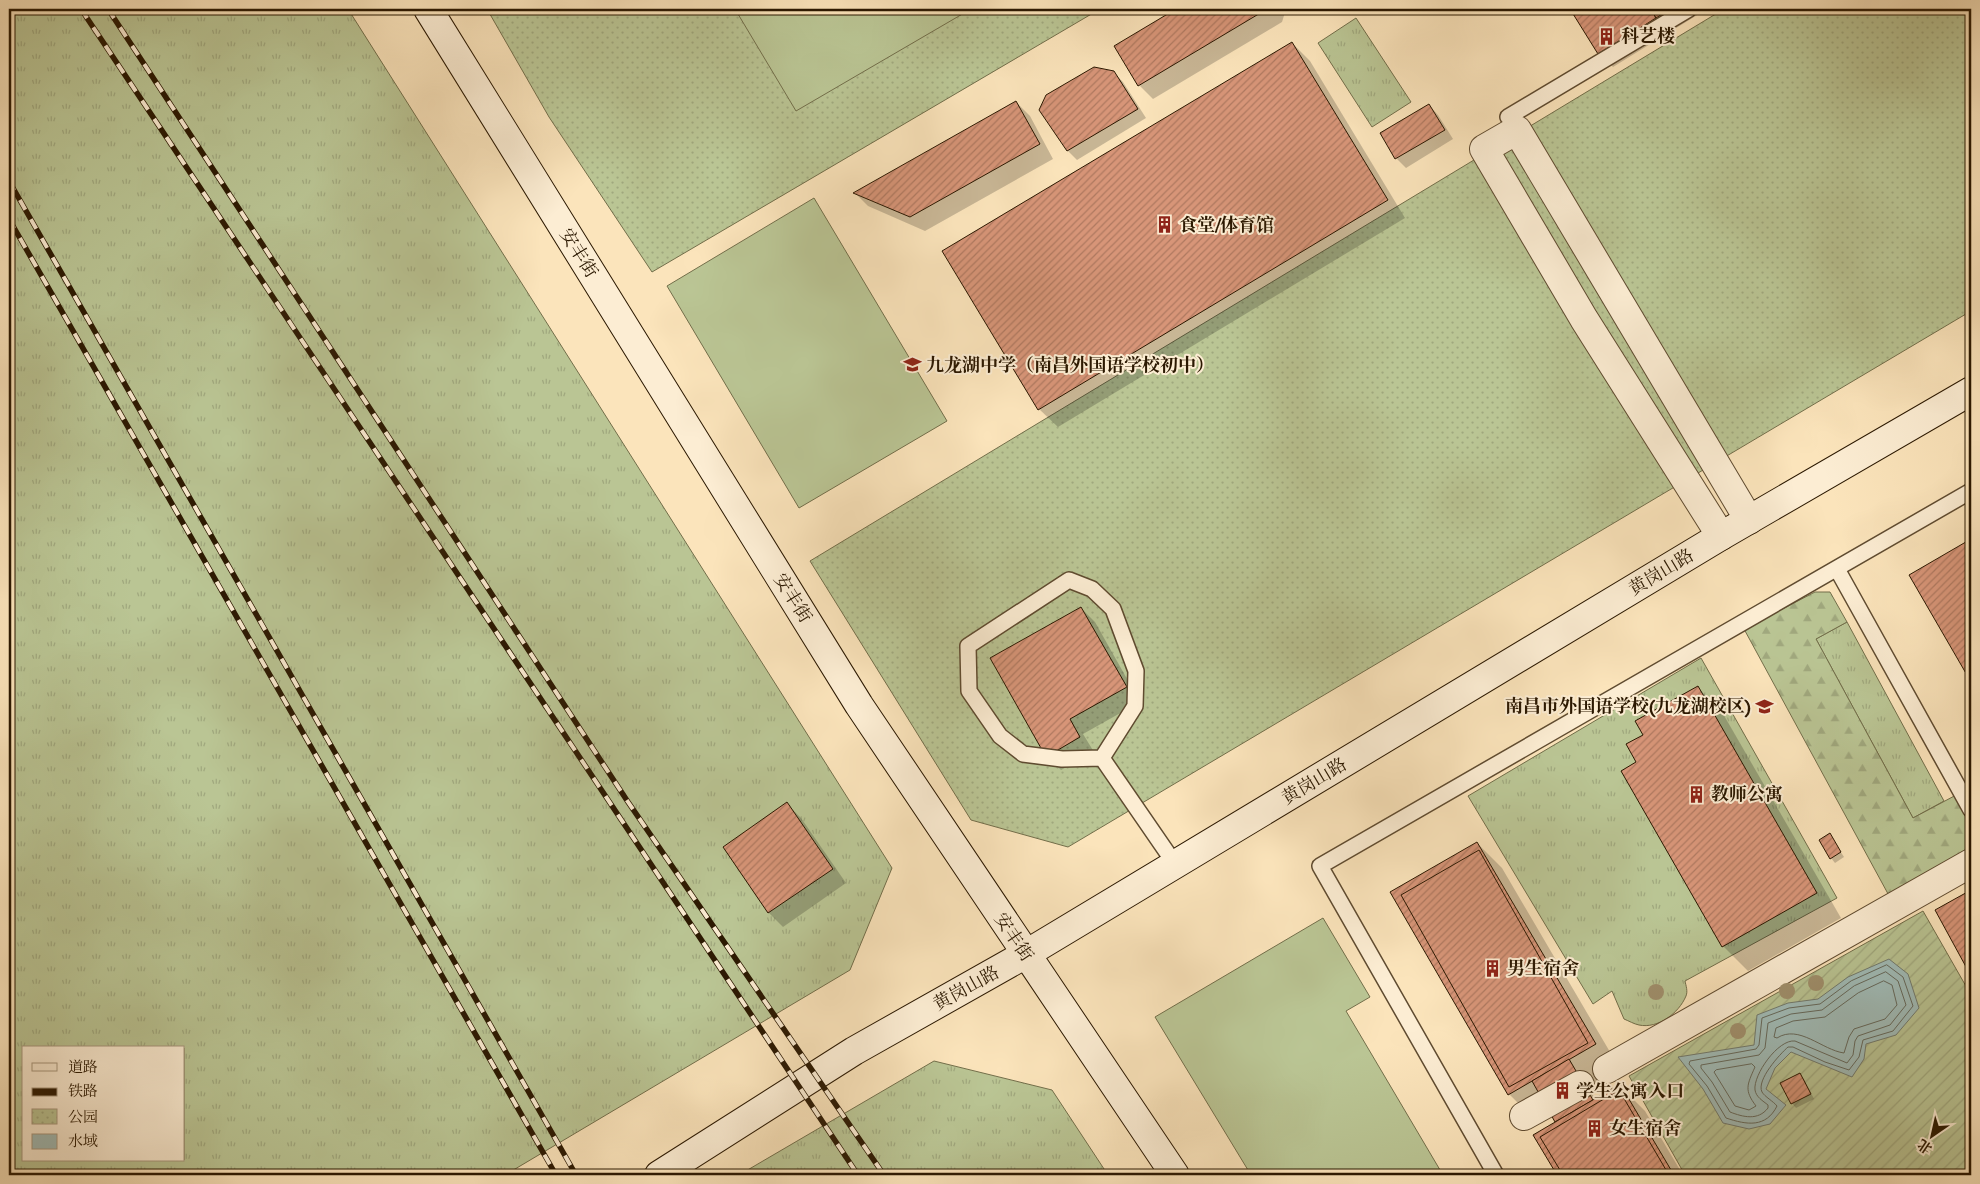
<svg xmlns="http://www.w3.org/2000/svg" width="1980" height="1184" font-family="'IM FELL DW Pica','Noto Serif SC',serif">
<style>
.grass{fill:url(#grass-tufts);stroke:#726e4a;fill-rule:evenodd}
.forest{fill:url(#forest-firs);stroke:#726e4a}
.park{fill:url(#park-dots);stroke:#726e4a}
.garden{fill:url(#garden-furrows);stroke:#726e4a}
.pitch{fill:#bac594;stroke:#726e4a}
.water{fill:#a1bdb9;stroke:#727b6f}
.shadow{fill:#0003}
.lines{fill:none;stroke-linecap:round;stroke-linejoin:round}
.shore{stroke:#666a5d;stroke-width:1}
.building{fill:url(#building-hatch);stroke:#2b1801}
.lane-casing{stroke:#5f4b30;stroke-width:18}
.street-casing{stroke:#5f4b30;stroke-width:30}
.secondary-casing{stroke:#2b1801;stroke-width:30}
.lane{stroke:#fcedd3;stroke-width:15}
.street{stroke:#fcedd3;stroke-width:28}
.secondary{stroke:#fcedd3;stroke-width:28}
.rail-casing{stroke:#2b1801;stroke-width:5.5}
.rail{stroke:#fcedd3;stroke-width:4;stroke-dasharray:11;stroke-linecap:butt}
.tree{fill:#a0906d}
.labels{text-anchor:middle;stroke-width:4;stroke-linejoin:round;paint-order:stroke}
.poi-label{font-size:18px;font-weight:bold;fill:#2b1801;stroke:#fcedd3;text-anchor:start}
.street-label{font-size:18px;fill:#2b1801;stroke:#fcedd3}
</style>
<defs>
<pattern id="grass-tufts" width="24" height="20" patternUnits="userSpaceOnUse" patternTransform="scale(1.25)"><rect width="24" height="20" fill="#bac594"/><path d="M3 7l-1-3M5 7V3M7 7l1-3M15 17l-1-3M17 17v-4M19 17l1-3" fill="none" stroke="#a0a87e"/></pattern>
<pattern id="forest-firs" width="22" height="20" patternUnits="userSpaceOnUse" patternTransform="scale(1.25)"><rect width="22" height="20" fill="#bac594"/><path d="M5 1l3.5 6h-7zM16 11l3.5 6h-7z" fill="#a0a87e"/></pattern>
<pattern id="park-dots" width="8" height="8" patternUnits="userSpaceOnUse" patternTransform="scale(1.25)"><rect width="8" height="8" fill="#bac594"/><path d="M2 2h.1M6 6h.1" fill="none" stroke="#a0a87e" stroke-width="1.8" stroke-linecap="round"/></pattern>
<pattern id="garden-furrows" width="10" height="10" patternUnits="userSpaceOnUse" patternTransform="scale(1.25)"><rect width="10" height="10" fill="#bac594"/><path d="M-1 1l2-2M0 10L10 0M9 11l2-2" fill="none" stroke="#a0a87e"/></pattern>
<pattern id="building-hatch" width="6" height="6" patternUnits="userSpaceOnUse" patternTransform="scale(1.25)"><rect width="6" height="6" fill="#d79578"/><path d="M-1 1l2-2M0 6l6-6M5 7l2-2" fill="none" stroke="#af7960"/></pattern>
</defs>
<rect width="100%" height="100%" fill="#fbe4bb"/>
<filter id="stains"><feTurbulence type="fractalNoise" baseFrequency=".004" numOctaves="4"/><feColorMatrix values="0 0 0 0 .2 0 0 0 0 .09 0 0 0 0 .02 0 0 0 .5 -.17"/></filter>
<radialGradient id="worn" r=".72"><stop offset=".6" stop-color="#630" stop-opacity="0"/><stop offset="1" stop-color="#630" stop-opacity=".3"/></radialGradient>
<g class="grass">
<path d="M9,9H348L892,868L850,970L505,1175H9ZM24,1048H184V1160H24Z"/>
<path d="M1356,18L1411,102L1372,127L1318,43Z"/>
<path d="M1847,622L1944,801L1913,818L1816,639Z"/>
<path d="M1701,658L1837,898L1685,981C1686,986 1688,991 1686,996C1679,1013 1658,1029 1639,1025C1634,1024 1629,1021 1624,1019L1612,991L1593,1004L1468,796Z"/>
<path d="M934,1061L1052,1090L1108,1175H739Z"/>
</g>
<path class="forest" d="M1815,592H1830L1847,622L1816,639L1913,818L1958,794L1971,819V861L1893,903L1744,629Z"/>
<g class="park">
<path d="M487,9H1100L652,272L549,117Z"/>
<path d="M1724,9H1971V311L1068,847L971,820L810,561Z"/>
</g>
<path class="garden" d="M1923,911L1971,995V1169L1960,1175H1685L1629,1076Z"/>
<g class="pitch">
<path d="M735,9H971L796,111Z"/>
<path d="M814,198L947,421L799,508L667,286Z"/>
<path d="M1323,918L1370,997L1346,1011L1443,1175H1251L1155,1017Z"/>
</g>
<path class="water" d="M1889,959L1908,974L1919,1008L1896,1035L1866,1044L1864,1059L1852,1077L1791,1052L1775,1068L1766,1089L1786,1105L1770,1124L1749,1129L1723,1123L1703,1089L1678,1057L1754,1045L1757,1015L1788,1003L1818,999L1848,977Z"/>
<g class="shadow">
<path d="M1178,9H1286L1282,22L1153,99L1139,85L1115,46Z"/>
<path d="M1571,9H1707L1613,67L1599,53Z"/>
<path d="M1292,43L1310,61L1405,218L1058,427L1039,409Z"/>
<path d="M1113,72L1123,82L1146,118L1077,160L1068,151L1041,110Z"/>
<path d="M1016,102L1030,116L1053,159L925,231L868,206L855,193Z"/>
<path d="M1429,105L1438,115L1453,139L1406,168L1396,158L1381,133Z"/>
<path d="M1971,541V680L1911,575Z"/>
<path d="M1081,608L1095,622L1140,702L1083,734L1094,752L1061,770L1047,756Z"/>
<path d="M1697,687L1722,712L1841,918L1748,971L1723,946L1638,763Z"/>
<path d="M787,804L801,818L846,883L783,927L769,913L724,847Z"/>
<path d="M1830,835L1844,857L1835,863L1831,858Z"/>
<path d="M1477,843L1502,868L1620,1069L1588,1087L1596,1100L1620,1086L1645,1111L1683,1175H1558L1535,1135L1556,1123L1549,1110L1534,1119L1509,1094Z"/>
<path d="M1971,892V973L1937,910Z"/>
<path d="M1799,1075L1804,1079L1814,1099L1796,1108L1792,1103Z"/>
</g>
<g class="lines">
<g class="shore">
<path d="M1887,965L1903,977L1913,1006L1893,1031L1863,1040L1859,1057L1849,1070L1825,1062L1793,1047H1788C1780,1054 1756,1080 1762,1092C1765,1097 1773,1101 1777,1106C1766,1128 1747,1125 1726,1118L1707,1086L1689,1064L1690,1061L1756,1049L1759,1045L1762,1018L1789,1008L1820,1004L1851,981Z"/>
<path d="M1886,972L1898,981L1906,1005L1890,1025L1858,1036L1855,1041L1853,1055L1847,1063L1795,1041C1778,1039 1753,1075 1755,1090C1756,1097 1763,1101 1768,1105V1108C1758,1121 1743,1117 1730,1112L1712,1082L1701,1068V1065L1759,1055L1765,1048L1768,1023L1791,1014L1822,1010L1854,986Z"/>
<path d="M1884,981L1892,985L1897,1005L1885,1019L1854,1029L1849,1037L1844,1053C1822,1050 1799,1024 1777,1038L1774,1037L1776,1028L1793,1021L1825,1017L1858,993Z"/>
<path d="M1752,1064L1755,1067C1747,1085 1744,1090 1756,1106L1749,1110L1735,1106L1714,1072L1716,1070Z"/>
</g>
</g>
<g class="building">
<path d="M1176,9H1267L1138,86L1114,46Z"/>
<path d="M1570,9H1651L1656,18L1598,54Z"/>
<path d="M1651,9H1670L1656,18Z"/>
<path d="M1292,42L1388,200L1038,410L942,251Z"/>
<path d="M1094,67L1114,71L1138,109L1067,151L1039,110L1046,95Z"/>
<path d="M1016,101L1040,144L910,217L853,193Z"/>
<path d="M1429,104L1445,130L1395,159L1380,133Z"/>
<path d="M1971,539V682L1909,575Z"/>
<path d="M1081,607L1127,687L1070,719L1080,737L1046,757L990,658Z"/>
<path d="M1698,686L1817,893L1722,947L1621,771L1636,762L1626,744L1643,735L1635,721Z"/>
<path d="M787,802L833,869L768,913L723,847Z"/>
<path d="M1830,833L1841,852L1830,859L1819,840Z"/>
<path d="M1477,842L1596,1044L1508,1095L1390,892Z"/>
<path d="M1479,850L1588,1043L1509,1087L1401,895Z"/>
<path d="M1971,890V976L1935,910Z"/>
<path d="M1569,1059L1593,1100L1555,1122L1532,1081Z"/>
<path d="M1800,1073L1811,1094L1791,1104L1780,1083Z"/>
<path d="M1620,1084L1674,1175H1557L1533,1135Z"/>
<path d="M1619,1090L1669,1175H1563L1540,1137Z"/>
</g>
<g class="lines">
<defs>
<g id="lane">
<path d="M1508,117L1689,9"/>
<path d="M1837,569L1971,810"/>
<path d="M1102,758L1062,759L1023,754L1000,736L969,691L968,646L1069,580L1092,589L1113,609L1136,671L1135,706L1102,758L1175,864"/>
<path d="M1496,1175L1320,866L1971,491"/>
</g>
<g id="street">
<path d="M1721,536L1584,319L1484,149L1517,130L1749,520"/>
<path d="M1607,1069L1971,863"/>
<path d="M1524,1116L1580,1085"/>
</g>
<g id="secondary">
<path d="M428,9L859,705L1175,1175"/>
<path d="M659,1175L854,1051L1026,954L1721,536L1971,391"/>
</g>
</defs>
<use href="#lane" class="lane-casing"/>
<use href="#street" class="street-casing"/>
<use href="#secondary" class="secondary-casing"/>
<use href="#lane" class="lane"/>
<use href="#street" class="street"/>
<use href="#secondary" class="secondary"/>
<defs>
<g id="rail">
<path d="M81,9L858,1175"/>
<path d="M108,9L628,802L884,1175"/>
<path d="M9,181L576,1175"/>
<path d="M9,219L556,1175"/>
</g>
</defs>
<use href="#rail" class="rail-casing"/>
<use href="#rail" class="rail"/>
</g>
<g class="tree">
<circle cx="1816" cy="983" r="8"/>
<circle cx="1787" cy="991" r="8"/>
<circle cx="1656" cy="992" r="8"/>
<circle cx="1738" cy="1031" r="8"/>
</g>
<defs>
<symbol id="building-bare" viewBox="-9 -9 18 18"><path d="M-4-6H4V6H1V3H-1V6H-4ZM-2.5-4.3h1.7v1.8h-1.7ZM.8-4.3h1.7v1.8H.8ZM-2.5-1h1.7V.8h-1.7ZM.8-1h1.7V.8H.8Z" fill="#8f2418" stroke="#fcedd3" stroke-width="2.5" paint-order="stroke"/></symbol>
<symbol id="school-bare" viewBox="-9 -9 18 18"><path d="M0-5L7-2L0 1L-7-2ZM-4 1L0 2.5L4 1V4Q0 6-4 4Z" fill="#8f2418" stroke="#fcedd3" stroke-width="2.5" paint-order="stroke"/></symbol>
</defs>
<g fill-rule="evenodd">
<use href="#building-bare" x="1594" y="24" width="25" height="25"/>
<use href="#building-bare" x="1152" y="212" width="25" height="25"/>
<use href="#school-bare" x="900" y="352" width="25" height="25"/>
<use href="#school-bare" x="1752" y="694" width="25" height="25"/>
<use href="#building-bare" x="1684" y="782" width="25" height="25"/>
<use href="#building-bare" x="1480" y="956" width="25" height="25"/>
<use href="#building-bare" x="1550" y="1078" width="25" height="25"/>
<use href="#building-bare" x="1582" y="1116" width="25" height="25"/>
</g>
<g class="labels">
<g class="poi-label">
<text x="1621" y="42">科艺楼</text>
<text x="1179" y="231">食堂/体育馆</text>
<text x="926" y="371">九龙湖中学（南昌外国语学校初中）</text>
<text x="1751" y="712" text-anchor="end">南昌市外国语学校(九龙湖校区)</text>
<text x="1711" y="800">教师公寓</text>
<text x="1507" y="974">男生宿舍</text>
<text x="1576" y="1097">学生公寓入口</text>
<text x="1609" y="1134">女生宿舍</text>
</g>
<g class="street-label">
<text transform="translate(579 253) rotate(58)" y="6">安丰街</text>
<text transform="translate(1661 572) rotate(-31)" y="6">黄岗山路</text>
<text transform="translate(793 598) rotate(58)" y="6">安丰街</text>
<text transform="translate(1314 781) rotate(-31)" y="6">黄岗山路</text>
<text transform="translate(1014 937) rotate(56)" y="6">安丰街</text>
<text transform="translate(966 988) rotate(-29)" y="6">黄岗山路</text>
</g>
</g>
<rect width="1980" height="1184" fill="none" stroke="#fbe4bb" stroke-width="30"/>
<rect x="10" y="10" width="1960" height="1164" fill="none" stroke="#2b1801" stroke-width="2.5"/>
<rect x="15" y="15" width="1950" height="1154" fill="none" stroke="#2b1801"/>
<rect x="22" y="1046" width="162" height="115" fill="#fcedd3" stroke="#a8987f"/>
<rect x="32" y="1063" width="25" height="8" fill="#fcedd3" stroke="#a8987f"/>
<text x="68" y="1072" font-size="15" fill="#2b1801">道路</text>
<rect x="32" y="1088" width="25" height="8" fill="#2b1801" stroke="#a8987f"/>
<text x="68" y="1096" font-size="15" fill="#2b1801">铁路</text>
<rect x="32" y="1109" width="25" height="15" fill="url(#park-dots)" stroke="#a8987f"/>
<text x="68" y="1122" font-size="15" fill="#2b1801">公园</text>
<rect x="32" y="1134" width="25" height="15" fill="#a1bdb9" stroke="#a8987f"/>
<text x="68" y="1146" font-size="15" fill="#2b1801">水域</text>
<g transform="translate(1932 1136) rotate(214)" stroke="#fcedd3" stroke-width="4" paint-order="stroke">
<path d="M0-4L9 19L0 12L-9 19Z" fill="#2b1801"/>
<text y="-8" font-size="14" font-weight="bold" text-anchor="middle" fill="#2b1801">北</text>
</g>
<rect width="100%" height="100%" filter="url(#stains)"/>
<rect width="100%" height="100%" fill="url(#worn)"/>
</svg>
